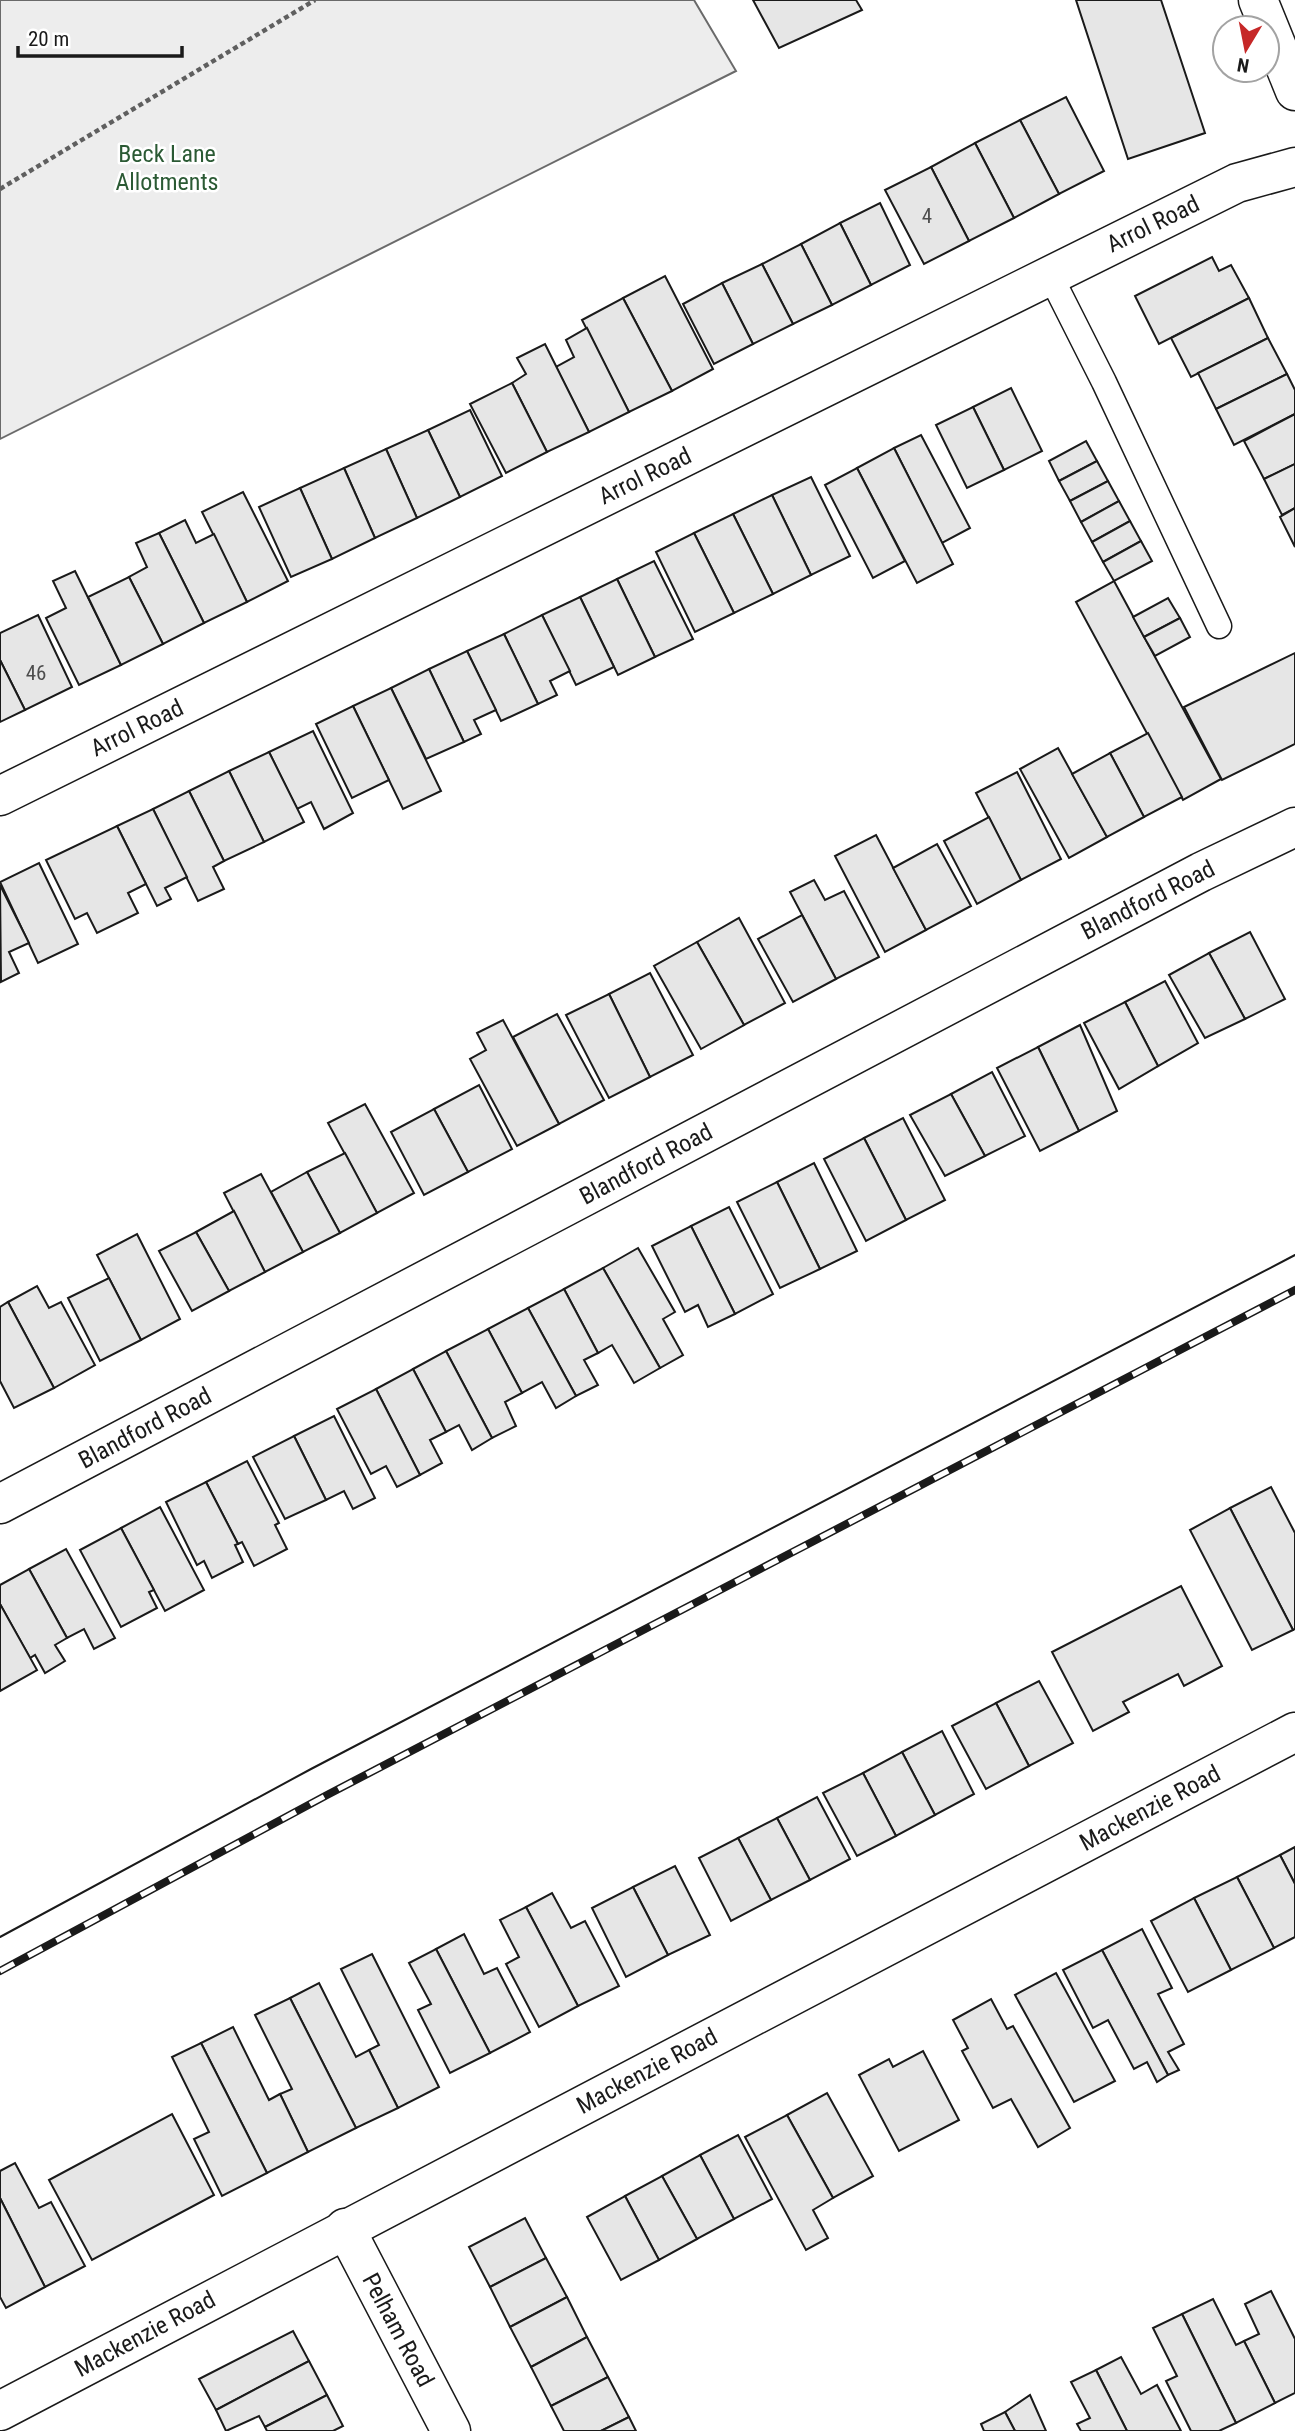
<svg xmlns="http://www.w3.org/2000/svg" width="1295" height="2431" font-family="'Roboto Condensed',sans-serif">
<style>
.built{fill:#ededed;stroke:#6a6a6a;stroke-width:2}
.building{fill:#e6e6e6;stroke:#1a1a1a;stroke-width:2}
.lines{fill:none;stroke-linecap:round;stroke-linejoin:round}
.lane-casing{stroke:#1a1a1a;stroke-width:27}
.street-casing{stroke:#1a1a1a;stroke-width:41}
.primary-casing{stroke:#1a1a1a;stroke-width:41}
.path{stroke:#5f5f5f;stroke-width:4.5;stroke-dasharray:5 3.5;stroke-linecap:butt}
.lane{stroke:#fff;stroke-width:24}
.street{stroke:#fff;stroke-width:38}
.primary{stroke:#fff;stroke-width:38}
.tram{stroke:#1a1a1a;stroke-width:2}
.rail-casing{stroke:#1a1a1a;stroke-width:8}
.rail{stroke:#fff;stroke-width:5;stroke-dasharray:16;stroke-linecap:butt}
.labels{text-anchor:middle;stroke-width:5;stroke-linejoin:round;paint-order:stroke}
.number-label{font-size:21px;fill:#4d4d4d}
.park-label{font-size:24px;fill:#2b5a34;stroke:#fff}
.street-label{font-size:24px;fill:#1a1a1a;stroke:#fff}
</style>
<rect width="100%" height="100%" fill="#fff"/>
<path class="built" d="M0,0H694L736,71L0,439Z"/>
<g class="building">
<path d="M753,0H856L862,10L779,48Z"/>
<path d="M1076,0H1161L1205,133L1128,159Z"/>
<path d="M1066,97L1104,171L1059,194L1020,120Z"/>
<path d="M1020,120L1059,194L1014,218L975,143Z"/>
<path d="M975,143L1014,218L969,241L931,167Z"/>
<path d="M931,167L969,241L924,264L885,190Z"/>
<path d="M880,203L910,265L871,285L840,223Z"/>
<path d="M840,223L871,285L832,305L801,244Z"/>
<path d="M801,244L832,305L793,324L762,264Z"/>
<path d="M1212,257L1219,271L1231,265L1249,298L1159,344L1135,296Z"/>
<path d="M762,264L793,324L753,344L722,283Z"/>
<path d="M665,276L713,369L672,391L623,298Z"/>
<path d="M722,283L753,344L714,364L683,304Z"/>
<path d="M623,298L672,391L629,412L582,320Z"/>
<path d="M1249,298L1268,338L1191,377L1171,338Z"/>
<path d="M587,328L629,412L589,432L556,367L574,357L566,340Z"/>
<path d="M1268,338L1287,374L1216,409L1198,373Z"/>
<path d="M545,344L589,432L547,452L512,383L526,374L517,358Z"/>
<path d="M1287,374L1295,390V414L1234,445L1216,409Z"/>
<path d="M512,383L547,452L506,473L470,404Z"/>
<path d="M1011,388L1042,451L1004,470L973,407Z"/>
<path d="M973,407L1004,470L967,488L936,425Z"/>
<path d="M470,410L502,476L460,497L428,430Z"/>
<path d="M1295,414V464L1264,479L1244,441Z"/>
<path d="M428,430L460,497L417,518L386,449Z"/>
<path d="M921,435L970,528L942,543L894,448Z"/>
<path d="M1086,441L1097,461L1059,481L1049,461Z"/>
<path d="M894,448L953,564L917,583L857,468Z"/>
<path d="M386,449L417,518L375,538L344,468Z"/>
<path d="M1097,461L1108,481L1070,501L1059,481Z"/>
<path d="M1295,464V508L1282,515L1264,479Z"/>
<path d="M344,468L375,538L332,559L300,488Z"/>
<path d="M857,468L905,561L873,578L825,485Z"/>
<path d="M811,477L850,556L811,575L772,495Z"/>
<path d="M1108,481L1119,501L1081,522L1070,501Z"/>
<path d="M300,488L332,559L291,577L259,507Z"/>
<path d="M243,492L288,581L247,602L202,512Z"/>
<path d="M772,495L811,575L773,594L733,514Z"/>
<path d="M1119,501L1130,521L1092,542L1081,522Z"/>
<path d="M1295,508V547L1280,517Z"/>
<path d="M733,514L773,594L734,613L694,533Z"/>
<path d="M185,520L196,543L214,534L247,602L204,623L159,533Z"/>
<path d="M1130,521L1141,541L1103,562L1092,542Z"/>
<path d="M159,533L204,623L163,644L129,577L147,567L136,543Z"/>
<path d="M694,533L734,613L695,632L656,552Z"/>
<path d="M1141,541L1152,561L1114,581L1103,562Z"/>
<path d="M654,561L693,639L655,657L617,579Z"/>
<path d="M75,571L121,665L79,685L46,618L66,608L53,581Z"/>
<path d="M129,577L163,644L121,665L88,597Z"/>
<path d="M617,579L655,657L618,675L580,597Z"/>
<path d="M1114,581L1221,779L1183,800L1076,602Z"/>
<path d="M580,597L614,667L576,685L542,615Z"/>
<path d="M1168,598L1180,618L1144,637L1133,617Z"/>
<path d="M38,615L72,687L25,710L0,660V633Z"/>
<path d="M542,615L570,671L550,681L557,695L538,704L504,634Z"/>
<path d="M1180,618L1190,637L1155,656L1144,637Z"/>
<path d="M504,634L538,704L501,721L467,651Z"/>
<path d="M467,651L496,710L474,720L481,734L464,742L429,669Z"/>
<path d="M1295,653V744L1222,780L1184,707Z"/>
<path d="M0,660L25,710L0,722Z"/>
<path d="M429,669L464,742L426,759L391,688Z"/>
<path d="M391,688L441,791L403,809L353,706Z"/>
<path d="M353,706L389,780L352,798L316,724Z"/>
<path d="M313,731L353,813L324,829L311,802L297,809L269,752Z"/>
<path d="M1148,733L1182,797L1144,817L1110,753Z"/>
<path d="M1058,748L1107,837L1069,858L1020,769Z"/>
<path d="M269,752L304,822L264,842L229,771Z"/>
<path d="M1110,753L1144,817L1107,837L1072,774Z"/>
<path d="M229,771L264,842L224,861L189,791Z"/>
<path d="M1017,772L1061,859L1021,880L976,793Z"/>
<path d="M189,791L224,861L213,867L224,889L198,901L153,809Z"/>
<path d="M153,809L187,877L165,888L171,899L157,906L117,826Z"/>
<path d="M989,817L1021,880L977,904L944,841Z"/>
<path d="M117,826L146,884L128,893L138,913L97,933L87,913L75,919L46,860Z"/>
<path d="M876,835L926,930L885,952L835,856Z"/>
<path d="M937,844L971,906L926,930L893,868Z"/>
<path d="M39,863L78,944L38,963L0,882Z"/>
<path d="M814,880L825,900L844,891L879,957L836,979L790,892Z"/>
<path d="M0,885L29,943L9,952L19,973L1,982Z"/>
<path d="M802,915L836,979L793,1002L758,939Z"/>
<path d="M739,918L785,1003L744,1025L697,942Z"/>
<path d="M1250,932L1285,999L1245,1019L1209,953Z"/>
<path d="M697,942L744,1025L701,1049L654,966Z"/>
<path d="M1209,953L1245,1019L1205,1038L1169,975Z"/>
<path d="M650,973L693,1055L650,1077L609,994Z"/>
<path d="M1165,981L1198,1043L1158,1066L1125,1002Z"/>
<path d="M609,994L650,1077L609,1098L566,1015Z"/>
<path d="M1125,1002L1158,1066L1119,1089L1084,1023Z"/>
<path d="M557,1014L604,1100L559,1124L513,1037Z"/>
<path d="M503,1020L559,1124L517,1146L470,1059L486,1050L477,1033Z"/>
<path d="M1080,1025L1117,1111L1079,1131L1038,1047Z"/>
<path d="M1038,1047L1079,1131L1040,1151L997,1068Z"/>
<path d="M992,1072L1025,1136L985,1156L951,1094Z"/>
<path d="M479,1085L512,1149L468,1172L434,1109Z"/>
<path d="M951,1094L985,1156L945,1176L910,1115Z"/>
<path d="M365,1104L414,1193L377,1213L328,1123Z"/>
<path d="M434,1109L468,1172L424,1195L391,1132Z"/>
<path d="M903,1118L945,1200L906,1220L864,1138Z"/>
<path d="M864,1138L906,1220L866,1241L824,1159Z"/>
<path d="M345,1153L377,1213L340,1233L307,1172Z"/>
<path d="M814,1163L857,1251L820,1269L777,1182Z"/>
<path d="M307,1172L340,1233L303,1252L271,1192Z"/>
<path d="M261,1174L303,1252L265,1272L224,1193Z"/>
<path d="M777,1182L820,1269L780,1288L737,1202Z"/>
<path d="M729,1207L773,1294L735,1314L691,1226Z"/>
<path d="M234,1211L265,1272L229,1291L196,1232Z"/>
<path d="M691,1226L735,1314L708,1327L698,1305L685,1312L652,1246Z"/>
<path d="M196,1232L229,1291L192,1311L159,1251Z"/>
<path d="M137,1234L180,1319L141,1340L97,1255Z"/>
<path d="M638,1248L675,1312L663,1319L683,1355L660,1368L603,1268Z"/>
<path d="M603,1268L660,1368L634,1383L612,1345L598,1353L564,1289Z"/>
<path d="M109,1278L141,1340L100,1361L68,1298Z"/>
<path d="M37,1286L49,1308L61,1302L95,1365L54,1388L8,1302Z"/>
<path d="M564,1289L598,1353L584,1360L598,1385L576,1396L528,1308Z"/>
<path d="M8,1302L54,1388L14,1408L0,1381V1307Z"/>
<path d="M528,1308L576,1396L556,1408L542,1382L522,1393L488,1329Z"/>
<path d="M488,1329L522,1393L505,1402L516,1426L492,1438L446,1351Z"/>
<path d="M446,1351L492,1438L472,1450L459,1425L446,1432L413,1369Z"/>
<path d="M413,1369L446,1432L430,1440L442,1463L420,1475L376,1389Z"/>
<path d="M376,1389L420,1475L397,1487L386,1466L371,1474L337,1409Z"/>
<path d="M334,1416L375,1498L353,1509L344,1491L326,1500L294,1436Z"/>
<path d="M294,1436L326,1500L285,1519L253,1457Z"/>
<path d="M247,1461L279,1523L275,1525L287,1549L254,1566L242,1542L238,1544L206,1482Z"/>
<path d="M206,1482L238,1544L235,1545L243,1562L212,1578L204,1561L197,1565L166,1502Z"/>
<path d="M1271,1487L1295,1533V1629L1293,1630L1230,1508Z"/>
<path d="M160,1507L204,1590L165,1611L121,1528Z"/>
<path d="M1230,1508L1293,1630L1252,1650L1190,1530Z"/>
<path d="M121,1528L154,1590L149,1592L157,1608L121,1627L80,1550Z"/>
<path d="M66,1549L115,1638L94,1649L84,1629L67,1638L29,1569Z"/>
<path d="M29,1569L67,1638L55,1645L65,1661L45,1673L35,1655L30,1658L0,1604V1585Z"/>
<path d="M1181,1586L1222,1666L1184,1686L1178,1674L1123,1702L1129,1712L1093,1731L1052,1652Z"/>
<path d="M0,1604L37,1670L0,1691Z"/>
<path d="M1039,1681L1073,1743L1029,1766L996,1703Z"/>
<path d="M996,1703L1029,1766L986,1789L952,1726Z"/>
<path d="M942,1731L974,1794L935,1815L902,1752Z"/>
<path d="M902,1752L935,1815L896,1836L863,1773Z"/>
<path d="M863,1773L896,1836L857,1856L823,1793Z"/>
<path d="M817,1797L850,1859L810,1880L777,1818Z"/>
<path d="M777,1818L810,1880L771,1900L738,1838Z"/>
<path d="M738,1838L771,1900L731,1921L699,1858Z"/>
<path d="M1295,1847V1884L1280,1855Z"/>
<path d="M1280,1855L1295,1884V1937L1274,1948L1237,1877Z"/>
<path d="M675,1866L710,1935L668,1955L633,1887Z"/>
<path d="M1237,1877L1274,1948L1231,1970L1194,1898Z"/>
<path d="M633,1887L668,1955L626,1977L592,1908Z"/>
<path d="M552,1893L571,1928L585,1921L619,1986L578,2006L526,1907Z"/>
<path d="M1194,1898L1231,1970L1188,1992L1151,1921Z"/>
<path d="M526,1907L578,2006L539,2027L506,1964L519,1957L500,1920Z"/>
<path d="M1142,1929L1172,1988L1158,1994L1184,2044L1168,2052L1179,2070L1168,2075L1102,1950Z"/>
<path d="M464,1934L484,1974L497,1968L530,2032L490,2053L436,1949Z"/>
<path d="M436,1949L490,2053L450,2073L418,2010L431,2004L409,1963Z"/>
<path d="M1102,1950L1168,2075L1157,2082L1147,2062L1134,2069L1108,2020L1093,2028L1063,1970Z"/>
<path d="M372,1954L439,2087L398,2108L369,2050L379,2045L341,1969Z"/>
<path d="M1056,1973L1115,2081L1074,2102L1015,1995Z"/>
<path d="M319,1983L356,2057L369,2050L398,2108L356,2128L290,1998Z"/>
<path d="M290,1998L356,2128L308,2152L280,2094L292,2089L255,2015Z"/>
<path d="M991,1999L1007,2029L1013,2026L1070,2128L1038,2147L1011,2099L993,2108L962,2051L968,2048L953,2020Z"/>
<path d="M233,2027L269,2100L280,2094L308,2152L267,2173L201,2043Z"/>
<path d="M201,2043L267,2173L222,2196L194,2139L209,2132L172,2057Z"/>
<path d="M923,2051L959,2120L899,2151L859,2075L889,2059L893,2067Z"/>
<path d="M827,2093L873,2176L833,2198L787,2115Z"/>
<path d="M172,2114L214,2195L92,2260L49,2180Z"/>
<path d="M787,2115L833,2198L813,2210L828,2238L806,2250L745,2137Z"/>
<path d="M738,2135L772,2199L734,2219L700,2155Z"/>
<path d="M700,2155L734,2219L697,2239L662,2176Z"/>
<path d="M15,2163L39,2208L51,2202L85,2266L45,2287L0,2198V2171Z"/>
<path d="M662,2176L697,2239L659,2260L625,2196Z"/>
<path d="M625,2196L659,2260L621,2280L587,2217Z"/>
<path d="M0,2198L45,2287L6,2308L0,2297Z"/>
<path d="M525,2218L546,2258L490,2287L469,2247Z"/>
<path d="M546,2258L567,2297L510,2327L490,2287Z"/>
<path d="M1271,2291L1295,2339V2393L1275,2403L1244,2341L1259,2334L1245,2304Z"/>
<path d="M567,2297L587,2337L531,2367L510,2327Z"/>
<path d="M1213,2299L1236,2345L1244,2341L1275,2403L1236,2423L1182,2314Z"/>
<path d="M1182,2314L1236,2423L1219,2431H1191L1166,2381L1177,2376L1153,2328Z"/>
<path d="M293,2331L309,2361L216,2410L199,2379Z"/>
<path d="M587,2337L608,2377L551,2406L531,2367Z"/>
<path d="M1121,2357L1141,2394L1157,2385L1181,2431H1127L1096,2370Z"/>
<path d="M309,2361L327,2395L265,2427L259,2416L226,2431L216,2410Z"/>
<path d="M1096,2370L1127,2431H1081L1077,2424L1090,2418L1071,2382Z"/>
<path d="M608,2377L629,2417L601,2431H564L551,2406Z"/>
<path d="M327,2395L343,2426L333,2431H267L265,2427Z"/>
<path d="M1030,2395L1046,2431H1015L1005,2412Z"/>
<path d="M1005,2412L1015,2431H984L981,2424Z"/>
<path d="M629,2417L636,2431H601Z"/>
</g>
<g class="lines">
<defs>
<path id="lane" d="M1050,275L1104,382L1219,626"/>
<g id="street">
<path d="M0,796L1237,183L1295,167"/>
<path d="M0,1504L1201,872L1295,827"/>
<path d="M345,2228L451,2431"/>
<path d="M0,2411L1295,1732"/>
</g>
<path id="primary" d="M1258,0L1295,91"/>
</defs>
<use href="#lane" class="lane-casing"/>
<use href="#street" class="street-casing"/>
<use href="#primary" class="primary-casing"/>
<path class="path" d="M0,189L315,0"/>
<use href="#lane" class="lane"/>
<use href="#street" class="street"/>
<use href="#primary" class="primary"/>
<path class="tram" d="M0,1937L311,1769L1295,1255"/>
<defs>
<path id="rail" d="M0,1971L327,1795L1295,1290"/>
</defs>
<use href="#rail" class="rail-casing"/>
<use href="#rail" class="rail"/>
</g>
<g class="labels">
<g class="number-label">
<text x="927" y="223">4</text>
<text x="36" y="680">46</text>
</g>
<g class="park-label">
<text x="167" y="162">Beck Lane<tspan x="167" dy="28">Allotments</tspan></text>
</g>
<g class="street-label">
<text transform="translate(1153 224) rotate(-26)" y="8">Arrol Road</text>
<text transform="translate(645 476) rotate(-26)" y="8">Arrol Road</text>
<text transform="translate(137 728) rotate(-26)" y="8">Arrol Road</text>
<text transform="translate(1148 900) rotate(-27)" y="8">Blandford Road</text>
<text transform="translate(646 1164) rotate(-28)" y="8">Blandford Road</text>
<text transform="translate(145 1428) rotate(-28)" y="8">Blandford Road</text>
<text transform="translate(1150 1808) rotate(-28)" y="8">Mackenzie Road</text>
<text transform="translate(647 2071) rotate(-28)" y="8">Mackenzie Road</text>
<text transform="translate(398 2330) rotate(62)" y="8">Pelham Road</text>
<text transform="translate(145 2334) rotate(-28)" y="8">Mackenzie Road</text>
</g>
</g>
<g transform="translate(1246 49) rotate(190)"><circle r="33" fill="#ffffff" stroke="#a3a3a3" stroke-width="2"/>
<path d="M0-5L12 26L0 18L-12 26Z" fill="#c62828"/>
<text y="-10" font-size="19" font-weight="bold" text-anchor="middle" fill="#1a1a1a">N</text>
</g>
<path d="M18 46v10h164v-10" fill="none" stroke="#1a1a1a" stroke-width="3.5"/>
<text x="28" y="46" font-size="21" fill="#1a1a1a" stroke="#ffffff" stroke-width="5" paint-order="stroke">20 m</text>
</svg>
